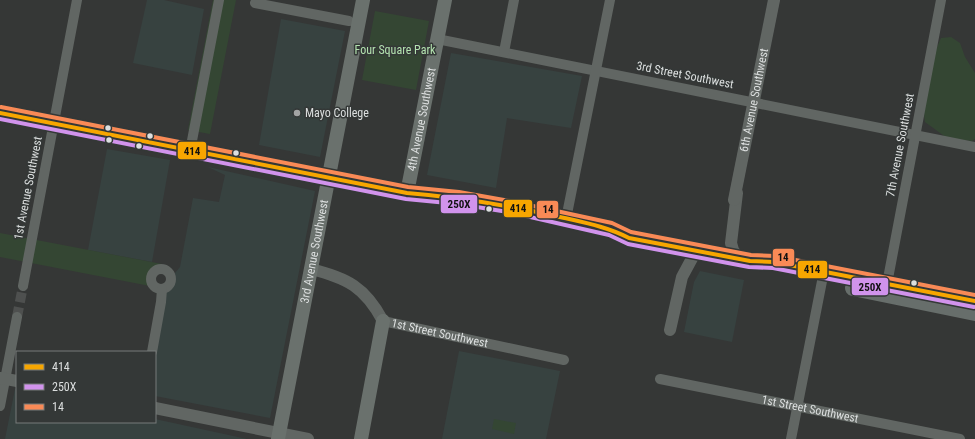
<svg xmlns="http://www.w3.org/2000/svg" width="975" height="439" font-family="'Roboto Condensed',sans-serif">
<style>
.built{fill:#374240}
.green{fill:#344633}
.lines{fill:none;stroke-linecap:round;stroke-linejoin:round}
.minor-tunnel{stroke:#4e504f;stroke-width:10;stroke-dasharray:10 5;stroke-linecap:butt}
.minor{stroke:#616663;stroke-width:10}
.tertiary{stroke:#616663;stroke-width:12}
.secondary{stroke:#6a716d;stroke-width:14}
.primary{stroke:#676e6b;stroke-width:16}
.bus-1-casing{stroke:#343837;stroke-width:7}
.bus-2-casing{stroke:#343837;stroke-width:7}
.bus-3-casing{stroke:#343837;stroke-width:7}
.bus-1{stroke:#f7a600;stroke-width:4}
.bus-2{stroke:#d193ec;stroke-width:4}
.bus-3{stroke:#f98a56;stroke-width:4}
.poi-dot{fill:#a2a4a4;stroke:#343837;stroke-width:1.5}
.bus-dot{fill:#dcdfdf;stroke:#343837;stroke-width:1.5}
.labels{text-anchor:middle;stroke-width:3;stroke-linejoin:round;paint-order:stroke}
.park-label{font-size:12px;fill:#b3e2af;stroke:#343837}
.street-label{font-size:12px;fill:#dcdfdf;stroke:#343837}
.poi-label{font-size:12px;fill:#dcdfdf;stroke:#343837;text-anchor:start}
.line-badge{stroke:#343837;stroke-width:1.5}
.pale-badge-label{font-size:11px;text-anchor:middle;font-weight:bold;fill:#111}
</style>
<rect width="100%" height="100%" fill="#353736"/>
<g class="built">
<path d="M147,0H164L204,9L192,75L133,63Z"/>
<path d="M281,19L345,31L320,157L259,145Z"/>
<path d="M451,53L582,76L571,128L507,118L496,188L427,175Z"/>
<path d="M107,149L170,160L152,262L88,250Z"/>
<path d="M208,167L315,191L270,418L155,396V352L162,289L180,267L193,198L219,202L225,175Z"/>
<path d="M700,271L744,280L732,342L684,332L694,282Z"/>
<path d="M459,351L560,371L546,439H442Z"/>
<path d="M15,389H17V422H155V419L247,439H5Z"/>
</g>
<g class="green">
<path d="M213,0H236L210,134L188,130Z"/>
<path d="M375,11L429,21L416,90L362,80Z"/>
<path d="M951,37L960,43L965,57L975,73V139L972,141L947,138L925,122C921,99 931,59 941,38Z"/>
<path d="M0,233L162,264L150,274V286L0,257Z"/>
<path d="M494,419L516,423L514,434L492,429Z"/>
</g>
<g class="lines">
<path class="minor-tunnel" d="M17,317L23,286"/>
<g class="minor">
<path d="M255,3L349,21"/>
<path d="M437,39L975,147"/>
<path d="M504,52L514,0"/>
<path d="M190,151L219,0"/>
<path d="M566,219L610,0"/>
<circle cx="161" cy="279" r="10"/>
<path d="M23,286L77,0"/>
<path d="M886,289L941,0"/>
<path id="s1" d="M383,321L564,360"/>
<path d="M152,352L161,302L162,289"/>
<path id="s2" d="M660,379L960,439"/>
<path d="M0,406L17,317"/>
<path d="M791,439L824,271"/>
</g>
<g class="tertiary">
<path d="M737,193L731,243L733,250L739,259"/>
<path id="s3" d="M734,200L774,0"/>
<path d="M311,269C347,278 365,287 383,321"/>
<path d="M670,330L682,277L696,251"/>
<path d="M0,378L17,381"/>
<path d="M155,408L308,439"/>
</g>
<g class="secondary">
<path id="s4" d="M407,193L445,0"/>
<path id="s5" d="M278,439L363,0"/>
<path d="M361,439L383,321"/>
</g>
<g class="primary">
<path d="M0,113L407,193"/>
<path d="M696,251L750,261L774,262L975,301"/>
<path d="M853,288L975,313"/>
</g>
<defs>
<path id="bus-1" d="M0,113L407,193C457,197 506,205 556,216C581,222 606,226 629,238L750,261L774,262L975,301"/>
<path id="bus-2" d="M0,119L406,199L458,204L508,212L609,235L628,244L749,267L773,268L974,307"/>
<path id="bus-3" d="M1,107L408,187L459,192L510,201L612,223L631,232L751,255L775,256L975,295"/>
</defs>
<use href="#bus-1" class="bus-1-casing"/>
<use href="#bus-2" class="bus-2-casing"/>
<use href="#bus-3" class="bus-3-casing"/>
<use href="#bus-1" class="bus-1"/>
<use href="#bus-2" class="bus-2"/>
<use href="#bus-3" class="bus-3"/>
</g>
<circle class="poi-dot" cx="297" cy="113" r="4"/>
<g class="bus-dot">
<circle cx="108" cy="128" r="3.5"/>
<circle cx="150" cy="136" r="3.5"/>
<circle cx="109" cy="140" r="3.5"/>
<circle cx="139" cy="146" r="3.5"/>
<circle cx="236" cy="153" r="3.5"/>
<circle cx="489" cy="209" r="3.5"/>
<circle cx="914" cy="283" r="3.5"/>
</g>
<g class="labels">
<g class="park-label">
<text x="395" y="54">Four Square Park</text>
</g>
<g class="street-label">
<text transform="translate(685 75) rotate(11)" y="4">3rd Street Southwest</text>
<text dy="4" stroke="none"><textPath href="#s3" startOffset="102">6th Avenue Southwest</textPath></text>
<text dy="4" stroke="none"><textPath href="#s4" startOffset="75">4th Avenue Southwest</textPath></text>
<text transform="translate(900 145) rotate(-79)" y="4">7th Avenue Southwest</text>
<text transform="translate(28 188) rotate(-79)" y="4">1st Avenue Southwest</text>
<text dy="4" stroke="none"><textPath href="#s5" startOffset="191">3rd Avenue Southwest</textPath></text>
<text dy="4" stroke="none"><textPath href="#s1" startOffset="58">1st Street Southwest</textPath></text>
<text dy="4" stroke="none"><textPath href="#s2" startOffset="153">1st Street Southwest</textPath></text>
</g>
<g class="poi-label">
<text x="305" y="117">Mayo College</text>
</g>
</g>
<g class="line-badge">
<rect x="177" y="141" width="30" height="19" rx="4" fill="#f7a600"/>
<rect x="440" y="194" width="38" height="20" rx="4" fill="#d193ec"/>
<rect x="503" y="199" width="30" height="19" rx="4" fill="#f7a600"/>
<rect x="536" y="200" width="23" height="19" rx="4" fill="#f98a56"/>
<rect x="772" y="248" width="23" height="19" rx="4" fill="#f98a56"/>
<rect x="797" y="260" width="31" height="19" rx="4" fill="#f7a600"/>
<rect x="851" y="277" width="38" height="19" rx="4" fill="#d193ec"/>
</g>
<g class="pale-badge-label">
<text x="192" y="155">414</text>
<text x="459" y="208">250X</text>
<text x="518" y="212">414</text>
<text x="548" y="213">14</text>
<text x="783" y="261">14</text>
<text x="812" y="273">414</text>
<text x="870" y="291">250X</text>
</g>
<rect x="16" y="351" width="140" height="72" fill="#343837" stroke="#777b7a"/>
<rect x="24" y="364" width="20" height="6" fill="#f7a600" stroke="#777b7a"/>
<text x="52" y="371" font-size="12" fill="#dcdfdf">414</text>
<rect x="24" y="384" width="20" height="6" fill="#d193ec" stroke="#777b7a"/>
<text x="52" y="391" font-size="12" fill="#dcdfdf">250X</text>
<rect x="24" y="404" width="20" height="6" fill="#f98a56" stroke="#777b7a"/>
<text x="52" y="411" font-size="12" fill="#dcdfdf">14</text>
</svg>
